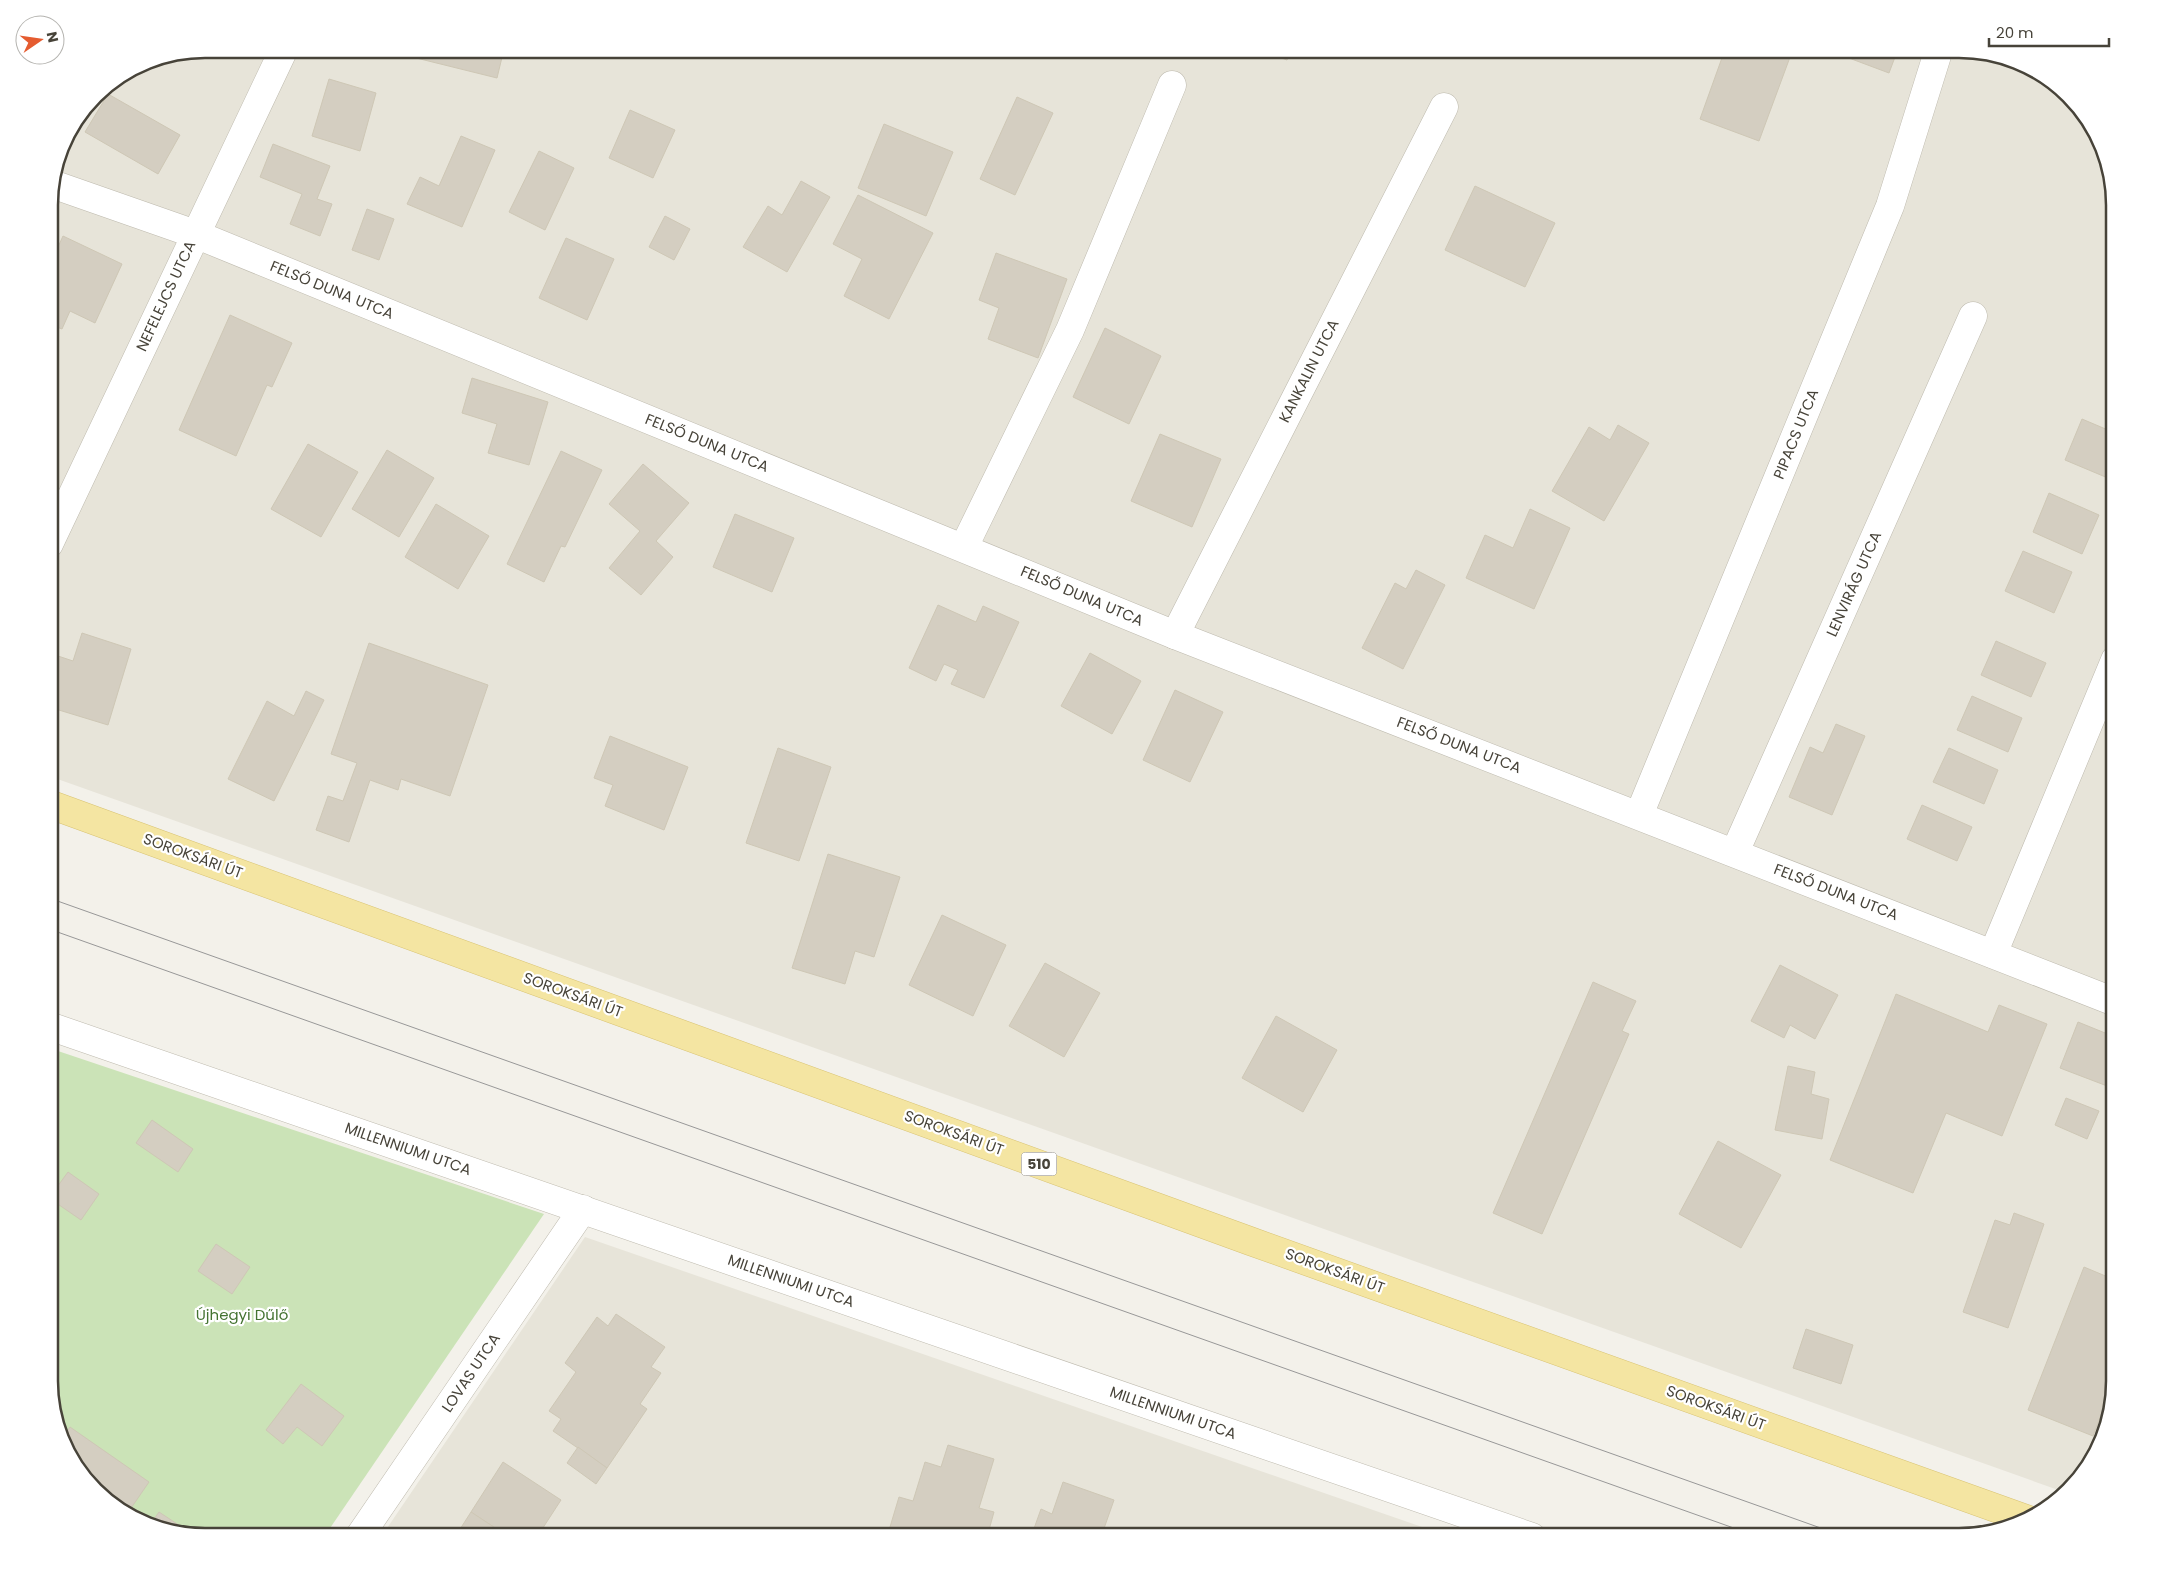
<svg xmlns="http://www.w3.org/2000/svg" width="2164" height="1586" font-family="Poppins,sans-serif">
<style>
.residential{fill:#e7e4d9}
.green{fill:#cbe3b7}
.building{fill:#d4cec1;stroke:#cec7b5}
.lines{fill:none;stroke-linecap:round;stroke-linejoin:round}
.minor-casing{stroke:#bebaae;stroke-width:29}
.primary-casing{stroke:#d8c373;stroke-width:29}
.minor{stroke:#fff;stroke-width:28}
.primary{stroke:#f4e5a2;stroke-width:28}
.tram{stroke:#989898;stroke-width:1}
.labels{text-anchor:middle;stroke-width:4.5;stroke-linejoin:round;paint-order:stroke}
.shield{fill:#fff;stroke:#7e7b74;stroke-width:1}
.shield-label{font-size:14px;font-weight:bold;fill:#474339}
.street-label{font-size:15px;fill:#474339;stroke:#fff}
.park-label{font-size:15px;fill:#447331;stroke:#fff}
.rim{fill:none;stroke:#474339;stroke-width:2.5}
</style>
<rect width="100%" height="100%" fill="#f3f1ea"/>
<g class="residential">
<path d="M205,49H1960L2009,57L2054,81L2099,135L2115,204V1382L2107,1431L2083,1476L2064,1492L49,776V195L61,145L95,94L145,61Z"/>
<path d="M585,1237L1451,1537H381Z"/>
</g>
<path class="green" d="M49,1048L544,1214L324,1537H204L155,1529L110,1505L65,1451L49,1391Z"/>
<g class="building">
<path d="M380,49H504L497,78Z"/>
<path d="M1257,49H1292L1287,60Z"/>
<path d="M1730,49H1793L1759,141L1700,119L1723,55L1727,57Z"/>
<path d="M1825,49H1898L1889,73Z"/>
<path d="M329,79L376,93L360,151L312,136Z"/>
<path d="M108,94L180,135L158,174L85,132Z"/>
<path d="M1017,97L1053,113L1015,195L980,179Z"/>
<path d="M630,110L675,130L653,178L609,158Z"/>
<path d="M884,124L953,152L926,216L858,188Z"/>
<path d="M461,136L495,150L462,227L407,204L420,177L439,186Z"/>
<path d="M273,144L330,166L317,199L332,204L320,236L290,224L302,194L260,177Z"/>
<path d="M539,151L574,168L545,230L509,212Z"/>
<path d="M801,181L830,197L787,272L743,247L768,206L782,215Z"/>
<path d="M1475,186L1555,223L1525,287L1445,250Z"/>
<path d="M858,195L933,233L889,319L844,296L862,259L833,244Z"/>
<path d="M367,209L394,219L379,260L352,250Z"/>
<path d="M665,216L690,229L674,260L649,247Z"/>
<path d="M63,236L122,264L95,323L70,311L62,329L49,324V267Z"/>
<path d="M566,238L614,259L587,320L539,298Z"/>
<path d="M996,253L1067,279L1038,358L988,339L999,308L979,300Z"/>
<path d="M230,315L292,343L272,387L267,385L236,456L179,430Z"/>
<path d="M1105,328L1161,356L1129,424L1073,397Z"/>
<path d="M472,378L548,402L529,465L488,453L497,424L462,413Z"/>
<path d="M2082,419L2115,433V481L2065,460Z"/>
<path d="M1618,425L1649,443L1604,521L1552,491L1589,427L1610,440Z"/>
<path d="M1160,434L1221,459L1192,527L1131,501Z"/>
<path d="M308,444L358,472L321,537L271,509Z"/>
<path d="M387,450L434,478L399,537L352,509Z"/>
<path d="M561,451L602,470L565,547L561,546L544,582L507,564Z"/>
<path d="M643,464L689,503L656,541L673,557L641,595L609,568L640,531L609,504Z"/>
<path d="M2049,493L2099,515L2082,554L2033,532Z"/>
<path d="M436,504L489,536L458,589L405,557Z"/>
<path d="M1530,509L1570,528L1534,609L1466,578L1485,535L1513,548Z"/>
<path d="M735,514L794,538L772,592L713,567Z"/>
<path d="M2023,551L2072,572L2054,613L2005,591Z"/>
<path d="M1416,570L1445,585L1403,669L1362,648L1395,583L1406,589Z"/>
<path d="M938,605L976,622L983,606L1019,622L984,698L951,684L958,670L944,664L936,681L909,668Z"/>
<path d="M82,633L131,649L108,725L49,707V683L58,656L73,661Z"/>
<path d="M1996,641L2046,663L2031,697L1981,675Z"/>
<path d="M369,643L488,685L450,796L401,779L398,790L370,780L349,842L316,830L328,796L343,801L357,763L331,754Z"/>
<path d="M1090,653L1141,681L1112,734L1061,706Z"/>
<path d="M1175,690L1223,712L1190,782L1143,760Z"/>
<path d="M306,691L324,700L274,801L228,779L267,701L294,716Z"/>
<path d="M1972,696L2022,718L2008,752L1957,730Z"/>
<path d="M1836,724L1865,736L1832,815L1789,797L1810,747L1823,753Z"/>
<path d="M610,736L688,767L664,830L605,806L613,785L594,778Z"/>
<path d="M778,748L831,767L799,861L746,843Z"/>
<path d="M1949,748L1998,770L1984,804L1933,782Z"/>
<path d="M1922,805L1972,827L1957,861L1907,839Z"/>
<path d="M828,854L900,877L874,957L855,951L845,984L792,968Z"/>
<path d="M942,915L1006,945L973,1016L909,985Z"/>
<path d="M1045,963L1100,993L1064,1057L1009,1026Z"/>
<path d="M1780,965L1838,995L1815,1039L1790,1025L1784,1038L1751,1021Z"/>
<path d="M1593,982L1636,1001L1622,1031L1629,1034L1542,1234L1493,1213Z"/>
<path d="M1896,994L1988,1032L1999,1005L2047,1024L2002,1136L1946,1113L1913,1193L1830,1160Z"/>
<path d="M1276,1016L1337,1050L1303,1112L1242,1078Z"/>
<path d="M2078,1022L2115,1037V1089L2060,1068Z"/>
<path d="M1788,1066L1815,1072L1811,1094L1829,1099L1822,1139L1775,1130Z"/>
<path d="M2066,1098L2099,1111L2087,1139L2055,1125Z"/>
<path d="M152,1120L193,1149L178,1172L136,1143Z"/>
<path d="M1718,1141L1781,1175L1741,1248L1679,1214Z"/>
<path d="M68,1172L99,1194L81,1220L49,1198Z"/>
<path d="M2014,1213L2044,1224L2008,1328L1963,1312L1995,1220L2010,1225Z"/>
<path d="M216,1244L250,1267L232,1294L198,1271Z"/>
<path d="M2084,1267L2115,1280V1378L2093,1436L2028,1410Z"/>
<path d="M616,1314L665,1347L651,1367L661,1373L640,1404L647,1409L607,1468L553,1431L561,1419L549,1411L576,1372L565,1363L597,1317L608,1326Z"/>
<path d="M1806,1329L1853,1345L1841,1384L1793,1368Z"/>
<path d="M301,1384L344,1416L322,1446L297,1427L283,1444L266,1430Z"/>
<path d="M70,1427L149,1482L127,1514L110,1505L65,1451L62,1439Z"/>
<path d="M948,1445L994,1459L979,1508L994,1512L987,1537H887L899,1497L913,1501L925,1462L941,1467Z"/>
<path d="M578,1447L607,1468L596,1484L567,1463Z"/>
<path d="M503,1462L561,1500L537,1537H509L471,1512Z"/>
<path d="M1063,1482L1114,1500L1101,1537H1031L1041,1509L1052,1514Z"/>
<path d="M159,1512L194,1535L149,1526Z"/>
<path d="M471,1512L509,1537H455Z"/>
</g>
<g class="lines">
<defs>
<g id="minor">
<path d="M52,184L195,234L1175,635L2115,1002"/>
<path d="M49,544L284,49"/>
<path d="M964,547L1070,330L1172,85"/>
<path d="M1175,635L1444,107"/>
<path d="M1639,815L1890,206L1939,49"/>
<path d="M1735,852L1973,316"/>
<path d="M1993,954L2115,660"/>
<path d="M49,1026L1532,1537"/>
<path d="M359,1537L583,1209"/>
</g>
<path id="primary" d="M49,804L1250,1241L2029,1520"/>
</defs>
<use href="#minor" class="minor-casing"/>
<use href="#primary" class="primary-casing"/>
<use href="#minor" class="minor"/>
<use href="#primary" class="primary"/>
<g class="tram">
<path d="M49,898L1846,1537"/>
<path d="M49,929L1759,1537"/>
</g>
</g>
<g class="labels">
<rect class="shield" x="1021.5" y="1152.5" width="35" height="23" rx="4"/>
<g class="shield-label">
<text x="1039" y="1169">510</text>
</g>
<g class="street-label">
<text transform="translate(332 290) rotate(22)" y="5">FELSŐ DUNA UTCA</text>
<text transform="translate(166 296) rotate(-65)" y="5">NEFELEJCS UTCA</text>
<text transform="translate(1309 371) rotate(-63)" y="5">KANKALIN UTCA</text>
<text transform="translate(1796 434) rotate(-68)" y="5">PIPACS UTCA</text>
<text transform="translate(707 443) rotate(22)" y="5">FELSŐ DUNA UTCA</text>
<text transform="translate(1854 584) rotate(-66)" y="5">LENVIRÁG UTCA</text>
<text transform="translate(1082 596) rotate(23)" y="5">FELSŐ DUNA UTCA</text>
<text transform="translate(1459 745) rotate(21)" y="5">FELSŐ DUNA UTCA</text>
<text transform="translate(193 856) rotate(20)" y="5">SOROKSÁRI ÚT</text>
<text transform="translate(1836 892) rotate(21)" y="5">FELSŐ DUNA UTCA</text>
<text transform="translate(573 995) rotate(20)" y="5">SOROKSÁRI ÚT</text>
<text transform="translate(954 1133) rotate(20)" y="5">SOROKSÁRI ÚT</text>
<text transform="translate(408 1149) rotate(19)" y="5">MILLENNIUMI UTCA</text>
<text transform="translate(1335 1271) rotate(20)" y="5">SOROKSÁRI ÚT</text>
<text transform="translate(791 1281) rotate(19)" y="5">MILLENNIUMI UTCA</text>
<text transform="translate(471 1373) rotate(-56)" y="5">LOVAS UTCA</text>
<text transform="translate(1716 1408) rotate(20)" y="5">SOROKSÁRI ÚT</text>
<text transform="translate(1173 1413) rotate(19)" y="5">MILLENNIUMI UTCA</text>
</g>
<g class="park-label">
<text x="242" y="1320">Újhegyi Dűlő</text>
</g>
</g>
<path d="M0 0H2164V1586H0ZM205 58H1959A147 147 0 0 1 2106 205V1381A147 147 0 0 1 1959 1528H205A147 147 0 0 1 58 1381V205A147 147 0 0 1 205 58Z" fill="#fff" fill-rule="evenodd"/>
<path class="rim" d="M205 58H1959A147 147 0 0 1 2106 205V1381A147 147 0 0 1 1959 1528H205A147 147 0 0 1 58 1381V205A147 147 0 0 1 205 58Z"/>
<g transform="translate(40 40) rotate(77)"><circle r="24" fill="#ffffff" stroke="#b5b4b0"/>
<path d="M0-4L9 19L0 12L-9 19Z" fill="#e55c30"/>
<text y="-8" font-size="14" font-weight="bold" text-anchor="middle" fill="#474339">N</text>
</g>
<path d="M1989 38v8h120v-8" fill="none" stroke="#474339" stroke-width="2.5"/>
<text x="1996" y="38" font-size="15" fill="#474339" stroke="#ffffff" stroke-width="4" paint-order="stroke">20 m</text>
</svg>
